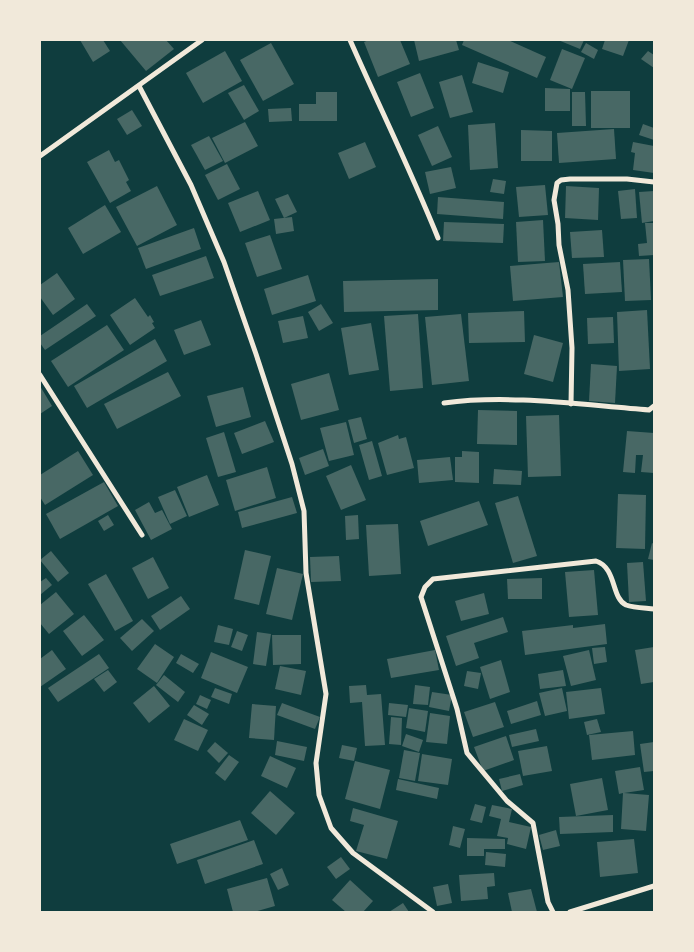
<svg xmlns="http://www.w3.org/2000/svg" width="694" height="952" font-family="Spectral,serif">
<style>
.building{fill:#486865}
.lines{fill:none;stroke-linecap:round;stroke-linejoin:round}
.minor{stroke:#f1e9da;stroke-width:5}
</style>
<rect width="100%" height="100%" fill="#0f3d3e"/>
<g class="building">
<path d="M80,40H103L110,51L93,62Z"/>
<path d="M120,40H166L174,49L146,71Z"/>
<path d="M369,40H400L410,64L378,77L364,42Z"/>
<path d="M414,40H456L459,50L419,61Z"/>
<path d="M464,40H508L546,57L537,78L462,45Z"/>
<path d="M558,40H584L580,49Z"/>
<path d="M605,40H629L623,56L602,49Z"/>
<path d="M271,43L294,84L263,101L240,60Z"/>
<path d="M586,43L598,50L594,59L581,52Z"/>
<path d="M562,49L585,58L572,89L550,80Z"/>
<path d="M225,51L242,81L203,103L186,73Z"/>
<path d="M648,51L654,55V68L641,59Z"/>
<path d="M478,62L509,72L503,93L472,83Z"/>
<path d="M420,73L434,108L411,117L397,82Z"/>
<path d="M462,75L473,112L450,118L439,82Z"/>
<path d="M244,85L259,111L244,120L228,93Z"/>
<path d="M545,88L570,89V111H545Z"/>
<rect x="591" y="91" width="39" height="37"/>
<path d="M316,92H337V121H299V104H316Z"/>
<path d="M572,92H585L586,126H572Z"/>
<path d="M291,108L292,121L269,122L268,109Z"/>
<path d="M132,110L142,126L127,135L117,119Z"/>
<path d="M245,122L258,146L225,163L212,138Z"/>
<path d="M495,123L498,168L470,170L468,125Z"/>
<path d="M643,124L654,128V140L639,135Z"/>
<path d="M438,126L452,157L432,166L418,135Z"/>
<path d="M614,129L616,159L559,163L557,133Z"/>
<path d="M521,130L552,131V161H521Z"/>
<path d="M209,136L223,161L205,170L191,145Z"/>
<path d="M365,142L376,167L349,179L338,153Z"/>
<path d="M633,142L654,146V173L633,170L635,153L631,152Z"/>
<path d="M109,150L115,162L119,160L129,180L126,182L131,191L110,203L87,162Z"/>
<path d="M227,164L240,189L218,200L205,175Z"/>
<path d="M451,167L456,188L430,194L425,172Z"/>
<path d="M493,179L506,181L504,194L490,192Z"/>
<path d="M545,185L548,215L519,217L516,187Z"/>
<path d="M157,186L177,225L137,246L116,207Z"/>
<path d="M566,186L599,188L598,220L565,218Z"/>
<path d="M635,189L637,218L621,219L618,191Z"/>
<path d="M258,191L270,220L240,232L228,203Z"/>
<path d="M654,191V221L642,223L639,192Z"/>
<path d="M288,194L297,212L284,218L275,199Z"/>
<path d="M438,197L504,202L503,219L437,214Z"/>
<path d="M105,205L121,232L83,254L68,228Z"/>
<path d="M292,217L294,231L276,234L274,219Z"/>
<path d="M543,220L545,261L518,262L516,222Z"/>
<path d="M444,222L504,224L503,243L443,241Z"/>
<path d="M645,223H654V255L639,256L638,244L647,243Z"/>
<path d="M194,228L201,249L146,269L138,248Z"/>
<path d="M602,230L604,257L572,258L570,232Z"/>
<path d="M270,235L282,269L257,277L245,243Z"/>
<path d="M206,256L214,278L160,296L152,275Z"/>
<path d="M649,259L651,300L625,301L623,260Z"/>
<path d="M559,262L563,297L513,301L510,266Z"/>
<path d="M620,262L622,292L585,294L583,264Z"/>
<path d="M57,273L75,299L53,315L40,297V285Z"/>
<path d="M308,275L316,301L272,315L264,289Z"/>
<path d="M438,279V310L344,312L343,281Z"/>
<path d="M135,298L148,317L150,315L154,322L152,323L155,328L130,345L110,315Z"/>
<path d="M87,304L96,316L45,350L40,343V336Z"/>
<path d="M321,304L333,323L319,331L308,312Z"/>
<path d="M647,310L650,369L619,371L617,312Z"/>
<path d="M524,311L525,342L469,343L468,313Z"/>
<path d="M418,314L423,388L390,391L384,316Z"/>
<path d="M461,314L469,381L432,385L425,317Z"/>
<path d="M303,316L308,338L283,343L278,321Z"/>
<path d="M613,317L614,343L588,344L587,318Z"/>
<path d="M201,320L211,345L184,355L174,330Z"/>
<path d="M371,323L379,370L349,375L341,328Z"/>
<path d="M107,325L124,350L68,387L51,361Z"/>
<path d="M534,335L563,343L553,382L524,374Z"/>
<path d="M155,339L167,361L87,408L74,386Z"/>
<path d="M591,364L617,366L615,403L589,401Z"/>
<path d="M168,372L181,396L117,429L104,404Z"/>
<path d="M329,373L339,410L301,420L291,384Z"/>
<path d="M40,386L52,406L40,414Z"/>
<path d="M243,387L251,417L216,427L207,396Z"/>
<path d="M478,410L517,411V445L477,444Z"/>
<path d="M559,415L561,476L528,477L526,416Z"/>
<path d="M361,417L367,439L354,443L348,420Z"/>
<path d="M265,421L274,442L242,454L234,433Z"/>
<path d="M346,422L354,455L329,461L320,428Z"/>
<path d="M627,431L654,433V473L641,472L643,455H636L635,473L623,472Z"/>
<path d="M224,432L236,472L218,477L206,438Z"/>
<path d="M398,435L399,439L406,437L414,468L387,475L378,443Z"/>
<path d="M372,441L382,476L369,480L359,445Z"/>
<path d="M323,449L329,466L305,475L299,458Z"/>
<path d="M78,451L93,475L45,505L40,497V475Z"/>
<path d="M462,451L479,452V483L455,482V457H462Z"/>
<path d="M450,457L453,480L419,483L417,460Z"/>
<path d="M351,465L366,500L341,510L326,476Z"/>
<path d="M267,467L276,498L235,511L226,480Z"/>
<path d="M494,469L522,471L521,485L493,484Z"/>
<path d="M207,475L219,505L189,517L177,487Z"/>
<path d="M104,482L118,506L60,539L46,514Z"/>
<path d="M175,490L187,516L170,524L158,497Z"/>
<path d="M618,494L646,495L645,549L616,548Z"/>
<path d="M518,496L537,556L513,563L495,503Z"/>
<path d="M292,497L297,513L242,528L238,512Z"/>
<path d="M479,501L488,525L428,546L420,521Z"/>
<path d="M149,502L155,513L162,510L172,529L151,540L135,510Z"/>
<path d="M108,515L114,525L104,531L98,521Z"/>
<path d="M358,515L359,539L346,540L345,516Z"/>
<path d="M398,524L401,574L369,576L366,525Z"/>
<path d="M652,543L654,544V560L648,559Z"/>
<path d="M245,550L271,556L259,605L234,599Z"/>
<path d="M51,551L69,573L58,582L40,560Z"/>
<path d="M339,556L341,581L311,582L310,557Z"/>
<path d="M153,557L169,588L148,599L132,568Z"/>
<path d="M643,562L646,601L629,602L627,563Z"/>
<path d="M277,568L303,574L292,620L266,614Z"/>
<path d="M594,570L598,615L569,617L565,572Z"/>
<path d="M106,574L133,621L115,631L88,584Z"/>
<path d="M46,578L52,585L40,595V582Z"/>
<path d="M542,578V599H508L507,579Z"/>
<path d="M56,592L74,614L49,634L40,623V605Z"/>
<path d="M484,593L489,614L461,621L455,601Z"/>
<path d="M181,596L190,609L160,630L151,616Z"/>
<path d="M84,615L104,640L82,656L63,631Z"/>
<path d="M503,617L508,632L474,643L479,658L456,666L446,636Z"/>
<path d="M142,619L154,631L132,651L120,638Z"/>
<path d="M605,624L607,644L525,655L522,631L573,625V628Z"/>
<path d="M218,625L233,629L229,645L214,642Z"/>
<path d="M237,631L248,635L242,651L231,647Z"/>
<path d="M257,632L271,634L266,666L253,664Z"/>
<path d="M272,635H301V664L273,665Z"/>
<path d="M155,644L174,657L157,683L137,669Z"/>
<path d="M605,647L607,662L594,664L592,648Z"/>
<path d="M654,647V682L641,684L635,650Z"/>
<path d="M52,650L66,669L40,687V659Z"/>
<path d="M435,650L439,670L391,678L387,659Z"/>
<path d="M589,650L596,680L571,686L563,656Z"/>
<path d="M211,652L248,667L237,693L201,678Z"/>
<path d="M99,654L109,668L58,702L48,688Z"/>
<path d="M181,654L199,664L193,673L176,663Z"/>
<path d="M501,660L510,692L490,699L480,667Z"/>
<path d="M280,666L306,671L301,695L275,689Z"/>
<path d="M108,670L117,682L104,692L94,679Z"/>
<path d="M563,670L566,686L540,689L538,674Z"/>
<path d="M467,671L481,673L478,689L464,686Z"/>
<path d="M164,675L185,692L178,702L156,685Z"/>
<path d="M366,685L367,695L381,694L385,745L365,746L362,702L350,703L349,686Z"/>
<path d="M415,685L430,687L428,705L413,704Z"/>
<path d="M154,686L170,706L149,723L133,703Z"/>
<path d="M215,688L232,694L229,704L211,697Z"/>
<path d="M562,688L567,711L545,716L539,693Z"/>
<path d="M601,688L605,714L569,719L566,692Z"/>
<path d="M432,692L452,695L449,711L429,707Z"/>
<path d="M200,695L211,700L207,709L196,704Z"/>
<path d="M537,701L541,715L511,724L507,711Z"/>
<path d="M495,702L504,727L473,737L464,712Z"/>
<path d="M282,703L320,717L315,729L277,715Z"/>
<path d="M389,703L408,705L406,717L388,715Z"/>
<path d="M252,704L276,706L274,740L249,738Z"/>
<path d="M194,705L209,714L202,725L187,715Z"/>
<path d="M409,708L428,711L425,732L406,728Z"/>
<path d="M430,713L450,716L447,744L426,742Z"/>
<path d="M391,717L402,718L401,745L389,744Z"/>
<path d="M184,719L208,730L198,751L174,740Z"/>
<path d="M597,719L601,732L587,735L584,722Z"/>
<path d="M536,729L539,741L512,747L509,735Z"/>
<path d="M633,731L635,755L592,760L589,735Z"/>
<path d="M406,734L423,740L419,752L402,746Z"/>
<path d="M506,736L514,760L483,771L474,747Z"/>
<path d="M277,741L307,747L304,761L275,755Z"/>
<path d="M215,742L228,753L219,763L207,751Z"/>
<path d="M654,742V771L644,772L640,744Z"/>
<path d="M342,745L357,748L354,761L339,758Z"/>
<path d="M547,746L552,771L523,776L518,751Z"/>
<path d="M404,750L420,753L415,781L399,778Z"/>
<path d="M422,754L452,759L448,785L418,781Z"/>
<path d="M229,755L239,762L225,781L215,773Z"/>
<path d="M270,756L296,768L287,788L261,776Z"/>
<path d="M355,761L390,770L380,809L345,799Z"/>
<path d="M640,767L644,790L624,793L649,795L646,831L621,829L623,793L619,794L615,771Z"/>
<path d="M520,774L523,785L502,791L499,779Z"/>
<path d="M602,778L608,810L576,816L570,784Z"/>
<path d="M398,779L439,788L437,799L396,790Z"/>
<path d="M270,791L295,813L276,835L251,813Z"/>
<path d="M475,804L486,807L482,823L470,820Z"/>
<path d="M492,805L512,809L509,822L531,827L526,849L507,844L508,838L497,836L501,819L489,816Z"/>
<path d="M353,808L398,821L387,859L356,851L364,825L350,821Z"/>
<path d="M613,815V832L560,834L559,817Z"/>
<path d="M240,820L248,840L177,864L170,844Z"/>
<path d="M453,826L465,829L460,848L449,845Z"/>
<path d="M556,830L560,846L543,850L539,835Z"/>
<path d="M467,838L505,839V849H484V856H467Z"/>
<path d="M634,839L638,873L600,877L597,842Z"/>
<path d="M254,840L263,864L205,884L197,860Z"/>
<path d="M486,852L506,854L505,867L485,865Z"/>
<path d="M341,857L350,869L336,879L327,867Z"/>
<path d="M282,868L289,885L278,890L270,874Z"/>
<path d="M494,873L495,886L487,887L488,899L461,901L459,875Z"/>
<path d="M267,878L275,906L254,912H233L227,889Z"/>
<path d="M350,880L373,901L363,912H346L332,900Z"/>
<path d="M448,884L452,903L437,906L433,887Z"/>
<path d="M531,889L537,912H512L508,893Z"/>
<path d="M403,903L409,912H389Z"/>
</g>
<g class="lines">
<g class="minor">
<path d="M350,40C379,106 411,171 438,238"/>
<path d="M139,86L191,185L224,262L256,354L292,464L304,511L306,573L326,694L316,763L319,795L331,828L353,853L433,912"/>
<path d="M40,156L202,40"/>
<path d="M40,375L142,535"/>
<path d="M444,403C510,394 582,405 649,410L654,406"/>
<path d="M571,404L572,348L568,290L559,245L558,224L554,200L557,183L561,180L570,179H627L654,182"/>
<path d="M553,912L548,902L533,823L507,801L467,753L457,709L421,597L425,587L433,579L596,561C617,568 611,598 626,605C634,608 646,608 654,609"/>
<path d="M570,912L654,886"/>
</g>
</g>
<rect width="694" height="952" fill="none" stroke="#f1e9da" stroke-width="82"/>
</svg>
